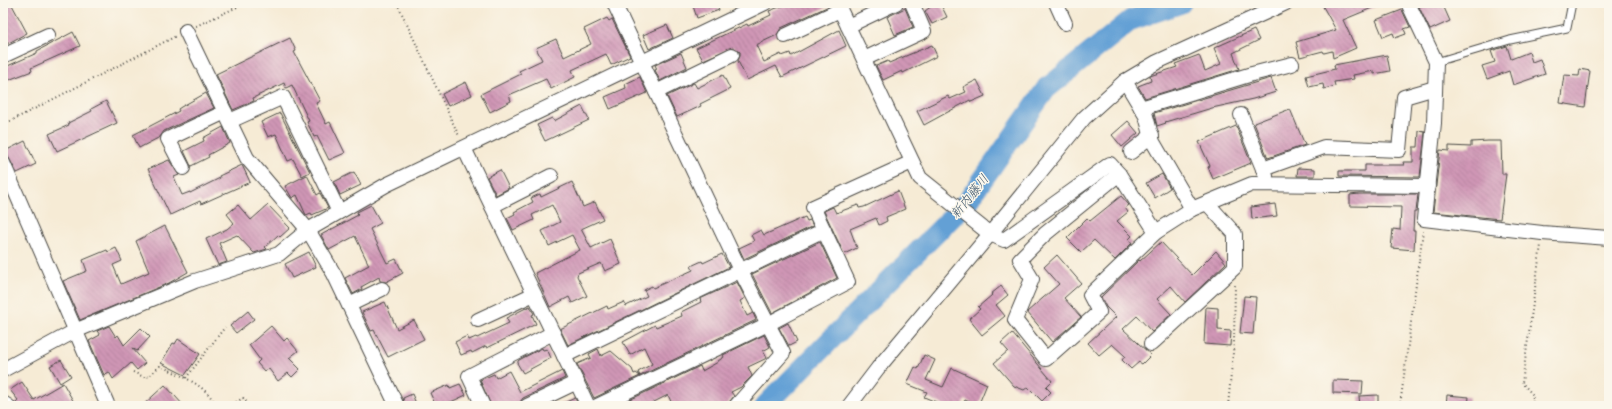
<svg xmlns="http://www.w3.org/2000/svg" width="1612" height="409" font-family="'Comic Neue','Klee One',sans-serif">
<style>
.lines{fill:none;stroke-linecap:round;stroke-linejoin:round}
.river{stroke:#64a0d5;stroke-width:21}
.building{fill:url(#building-back-hatch)}
.service-casing{stroke:#494844;stroke-width:9}
.minor-casing{stroke:#494844;stroke-width:16}
.path{stroke:#494844;stroke-width:2;stroke-dasharray:1 3;stroke-linecap:butt}
.service{stroke:#fff;stroke-width:7}
.minor{stroke:#fff;stroke-width:14}
.labels{text-anchor:middle;stroke-width:3;stroke-linejoin:round;paint-order:stroke}
.water-label{font-size:13px;font-style:italic;fill:#425a6f;stroke:#fbf7ec}
</style>
<defs>
<pattern id="building-back-hatch" width="6" height="6" patternUnits="userSpaceOnUse"><rect width="6" height="6" fill="#d096b6"/><path d="M-1 5l2 2M0 0l6 6M5-1l2 2" fill="none" stroke="#a97b94"/></pattern>
</defs>
<rect width="100%" height="100%" fill="#fbf7ec"/>
<filter id="ink" filterUnits="userSpaceOnUse"><feTurbulence type="fractalNoise" baseFrequency=".025" numOctaves="2"/><feDisplacementMap in="SourceGraphic" scale="8" xChannelSelector="R" yChannelSelector="G"/><feConvolveMatrix kernelMatrix="1 2 1 2 8 2 1 2 1" color-interpolation-filters="sRGB"/></filter>
<filter id="wash" filterUnits="userSpaceOnUse"><feTurbulence type="fractalNoise" baseFrequency=".012" numOctaves="4" result="noise"/><feDisplacementMap in="SourceGraphic" scale="16" xChannelSelector="R" yChannelSelector="G"/><feGaussianBlur stdDeviation="0.9" result="paint"/><feColorMatrix in="noise" values="0 0 0 0 0 0 0 0 0 0 0 0 0 0 0 0 0 1.4 0 .05"/><feComposite in="paint" operator="in"/></filter>
<g filter="url(#wash)">
<rect width="100%" height="100%" fill="#f6ebd5"/>
<g class="lines">
<path class="river" d="M765,406L967,202L1046,89L1131,20L1181,3"/>
</g>
<g id="blocks">
<g class="building">
<path d="M3,3H11L27,33L3,46Z"/>
<path d="M692,3H717L719,10L697,18Z"/>
<path d="M790,3H829V6L781,28L777,35L756,45L764,62L781,54L782,56L790,53L791,56L839,30L846,46L782,77L776,66L747,80L738,61L740,56V52L733,47L703,60L696,48L747,24L748,26L771,15L769,11Z"/>
<path d="M936,3H940L947,17L932,24L925,11Z"/>
<path d="M1321,3H1384L1343,20L1356,48L1333,58L1332,51L1324,53L1323,51L1300,57L1296,42L1336,30Z"/>
<path d="M1428,3H1442L1450,21L1430,30L1419,7Z"/>
<path d="M905,8L913,27L895,35L887,17Z"/>
<path d="M1402,10L1410,27L1404,29L1406,34L1395,38L1393,33L1383,37L1376,20Z"/>
<path d="M607,18L609,21L612,19L630,56L611,65L606,54L572,70L575,77L551,89L546,79L509,95L511,101L490,112L481,94L521,74L519,71L542,60L536,48L556,39L564,57L591,44L584,29Z"/>
<path d="M667,25L673,38L649,49L643,35Z"/>
<path d="M1254,30L1259,40L1233,53L1239,69L1145,98L1138,86L1151,81L1150,76L1177,67L1175,64L1199,55L1205,71L1221,64L1214,48Z"/>
<path d="M73,32L80,46L31,68L32,71L3,82V68L37,53V51Z"/>
<path d="M290,38L296,51L294,52L320,101L316,103L326,124L330,122L345,153L329,160L317,136L314,137L307,122L309,121L292,85L286,88L284,83L253,98L254,101L233,110L216,74Z"/>
<path d="M932,45L937,56L903,73L902,71L883,80L876,66L888,61L889,63Z"/>
<path d="M1507,46L1511,59L1529,52L1532,62L1540,59L1545,74L1513,85L1509,71L1487,79L1482,66L1495,62L1491,51Z"/>
<path d="M681,53L687,67L660,81L655,70L657,69L655,65Z"/>
<path d="M1387,55L1390,71L1374,74V71L1353,75L1354,79L1334,82L1335,86L1324,89L1323,84L1309,87L1306,76L1335,69L1334,65Z"/>
<path d="M1580,69L1590,71L1585,107L1560,103L1564,75L1579,76Z"/>
<path d="M723,75L730,89L700,104L701,106L677,117L667,96L694,83L697,88Z"/>
<path d="M640,77L647,93L610,109L605,97L626,88L625,84Z"/>
<path d="M1271,78L1276,92L1253,99L1212,108L1165,122L1166,123L1157,126L1154,113Z"/>
<path d="M977,80L985,96L971,102L970,100L924,125L917,111L948,96L950,99L966,92L963,87Z"/>
<path d="M466,82L472,95L448,106L442,94Z"/>
<path d="M206,93L214,108L164,131L160,137L139,148L133,135L179,111L178,109L181,107Z"/>
<path d="M106,101L117,123L57,151L49,134L69,125L68,123L92,111L91,109Z"/>
<path d="M582,106L589,120L545,141L537,125L552,118L554,121Z"/>
<path d="M1290,109L1305,145L1268,158L1254,123Z"/>
<path d="M280,113L310,172L302,176L293,159L288,161L276,134L268,137L261,122Z"/>
<path d="M1128,121L1138,133L1122,147L1112,135Z"/>
<path d="M1236,126L1251,163L1213,179L1208,167L1210,166L1199,142Z"/>
<path d="M223,127L230,143L208,155L209,157L191,166L184,151L204,141L203,138Z"/>
<path d="M1419,131L1425,132L1420,177L1339,176V171H1365V165H1404L1403,162H1413V147H1418Z"/>
<path d="M25,141L36,164L17,173L5,151Z"/>
<path d="M1488,141H1501L1502,174H1506L1500,219L1433,212L1440,150L1449,151V146L1471,147V142Z"/>
<path d="M169,160L179,175L174,177L182,195L190,192V193L220,178L219,176L242,165L250,182L201,204L200,201L170,215L148,169Z"/>
<path d="M1298,168L1315,169V176H1297Z"/>
<path d="M500,170L509,188L496,195L487,177Z"/>
<path d="M354,172L361,185L340,195L334,182Z"/>
<path d="M1162,174L1170,188L1155,198L1146,183Z"/>
<path d="M307,175L317,195L320,193L328,208L312,215L311,213L306,215L297,195L292,198L285,186Z"/>
<path d="M572,182L583,207L595,202L603,219L581,229L591,248L610,239L621,264L605,271L601,263L578,273L577,276L587,296L572,303L569,297L550,307L535,273L580,250L572,235L549,246L542,231L560,222L552,205L532,215L534,220L513,230L507,218L515,214L514,212L533,202L531,198L540,194L541,197Z"/>
<path d="M898,191L905,209L886,217L887,221L879,225L876,218L850,229L857,248L844,254L824,211L833,207L836,213L858,205L859,208L864,207Z"/>
<path d="M1359,194H1418L1416,212H1414L1413,231H1415L1414,250L1391,248L1393,229L1400,230L1401,207L1350,206V195Z"/>
<path d="M1121,196L1129,205L1125,208L1128,212L1117,221L1132,236L1129,239L1132,243L1115,260L1094,240L1081,252L1067,238L1087,218L1090,221Z"/>
<path d="M1275,204L1277,216L1252,219L1251,207Z"/>
<path d="M238,205L251,220L268,205L290,228L280,237L278,235L265,247L267,249L254,253L237,235L219,243L227,262L218,265L206,239L227,229L234,223L227,214Z"/>
<path d="M371,205L381,223L370,229L387,263L396,259L403,273L386,282L380,281L379,277L361,287L362,289L353,294L345,278L369,265L355,236L329,250L321,235L358,215L357,212Z"/>
<path d="M805,217L807,221L810,220L813,226L744,259L739,248L754,241L751,235L761,230L764,235Z"/>
<path d="M165,226L188,272L169,283L80,320L63,281L87,271L83,260L107,250L108,252L116,248L122,261L113,265L121,284L149,272L136,241Z"/>
<path d="M820,242L837,278L772,313L752,274Z"/>
<path d="M1161,242L1192,275L1216,251L1226,263L1185,302L1171,286L1157,299L1171,314L1152,332L1137,316L1123,329L1151,355L1142,364L1139,362L1131,369L1122,360L1125,356L1112,344L1099,355L1088,343L1116,317L1106,307L1101,297L1139,260L1140,261Z"/>
<path d="M309,252L316,267L292,278L285,264Z"/>
<path d="M722,254L729,267L568,345L560,329L607,306L608,309L624,302L626,306L647,296L644,290L652,286L653,288L693,270L691,266L702,261L703,263Z"/>
<path d="M1057,255L1081,283L1064,298L1081,317L1052,342L1027,312L1059,284L1044,267Z"/>
<path d="M737,282L745,298L740,301L747,316L753,313L756,320L640,376L638,372L652,364L644,347L630,355L623,342L655,325L656,327L682,316L681,312L701,302L700,299Z"/>
<path d="M1001,286L1008,295L996,305L1005,316L982,335L969,319L980,309L978,307L992,295L991,294Z"/>
<path d="M1244,296L1256,297L1253,334L1240,333Z"/>
<path d="M385,302L397,329L414,320L424,339L388,357L374,330L371,331L362,312Z"/>
<path d="M530,306L534,314L532,315L536,324L487,348L486,346L472,353L471,351L461,355L455,342L467,336L469,340L476,337L477,338L509,323L506,318Z"/>
<path d="M1206,307L1218,308V330L1231,331L1230,346L1204,344Z"/>
<path d="M248,311L254,319L236,333L230,326Z"/>
<path d="M788,323L797,342L789,346L779,328Z"/>
<path d="M109,326L116,337L118,335L124,345L141,328L150,337L137,351L132,348L145,363L137,370L131,363L113,379L109,372L104,375L89,341L100,335L97,331Z"/>
<path d="M271,326L284,341L287,338L298,351L289,358L300,369L292,377L288,373L278,381L269,369L264,371L257,363L260,360L249,345Z"/>
<path d="M1012,333L1052,381L1046,387L1051,392L1042,401L1028,387L1024,390L1014,386L994,363L1008,351L1001,343Z"/>
<path d="M764,335L770,347L763,351L767,358L748,367L752,376L741,387L731,392L734,396L726,406H673L668,395L646,406H617L700,366L702,371L718,362V361L724,357L723,355Z"/>
<path d="M178,339L200,354L185,375L161,363L173,343L175,344Z"/>
<path d="M542,348L543,350L547,349L551,358L523,373L517,363L519,360Z"/>
<path d="M598,349L601,356L611,351L632,369L634,374L636,373L640,376L594,398L577,364L591,358L589,354Z"/>
<path d="M924,355L935,360L926,380L943,387L952,368L987,384L978,406L965,400L962,406H946L924,397L927,392L907,384L915,367L918,369Z"/>
<path d="M61,360L71,376L60,383L50,366Z"/>
<path d="M509,371L520,392L562,371L565,378L523,398L517,406H491L480,380L494,374L496,378Z"/>
<path d="M1333,380L1363,381L1362,394L1333,393Z"/>
<path d="M22,382L34,400L63,383L76,406H16V403L18,400L10,390Z"/>
<path d="M460,384L466,395L442,406H436L430,393L449,385L450,388Z"/>
<path d="M165,385L184,406H142Z"/>
<path d="M412,394L417,406H405L403,398Z"/>
<path d="M1378,395V406H1360L1359,396Z"/>
<path d="M1447,395L1469,397L1468,406H1446Z"/>
<path d="M575,398L579,406H557Z"/>
</g>
</g>
</g>
<g filter="url(#ink)">
<use href="#blocks" fill-opacity="0" stroke="#494844" stroke-width="1"/>
<g class="lines">
<defs>
<path id="service" d="M1436,62L1510,40L1567,28L1572,3"/>
<g id="minor">
<path d="M614,3L740,270L783,353L736,406"/>
<path d="M837,3L920,178L990,234L1004,240L1110,164L1119,174"/>
<path d="M1056,3L1065,23"/>
<path d="M1408,3L1436,62L1434,123L1424,219L1542,233L1609,238"/>
<path d="M848,26L896,3"/>
<path d="M186,31L247,158L308,230L334,274L397,406"/>
<path d="M785,36L840,10"/>
<path d="M3,56L48,35"/>
<path d="M864,59L924,31L912,3"/>
<path d="M1125,81L1146,116L1153,142L1192,209"/>
<path d="M656,92L732,55"/>
<path d="M1141,108L1252,74L1292,64"/>
<path d="M1241,115L1266,176"/>
<path d="M230,121L283,97L339,212"/>
<path d="M464,148L588,406"/>
<path d="M1131,152L1152,135"/>
<path d="M3,163L108,406"/>
<path d="M183,168L168,139L225,112"/>
<path d="M1263,169L1324,147L1399,150L1404,97L1435,88"/>
<path d="M1119,174L1156,232L1090,295L1099,312L1046,359L1015,320L1032,279L1020,259L1045,234Z"/>
<path d="M492,206L551,176"/>
<path d="M1156,232L1192,209L1252,184L1428,186"/>
<path d="M349,305L382,289"/>
<path d="M478,320L534,294"/>
<path d="M1151,344L1235,267V234L1207,203"/>
<path d="M564,356L824,230"/>
<path d="M3,370L75,331L195,281L279,254L308,230L386,185L765,3"/>
<path d="M3,403L8,406"/>
<path d="M483,406L469,376L553,333"/>
<path d="M527,406L577,382"/>
<path d="M597,406L768,324L848,282L813,207L912,162"/>
<path d="M849,406L878,368L990,234L1084,118L1125,81L1157,62L1286,3"/>
</g>
</defs>
<use href="#service" class="service-casing"/>
<use href="#minor" class="minor-casing"/>
<g class="path">
<path d="M397,3L459,136"/>
<path d="M196,26L246,3"/>
<path d="M3,125L176,36"/>
<path d="M133,372L146,378L160,366C176,373 211,387 215,406"/>
<path d="M186,378L225,327"/>
<path d="M229,406L243,398L250,406"/>
<path d="M1228,406L1234,342L1235,284"/>
<path d="M1400,406L1423,231"/>
<path d="M1532,406L1533,395L1522,383L1541,245"/>
</g>
<use href="#service" class="service"/>
<use href="#minor" class="minor"/>
</g>
</g>
<g class="labels">
<g class="water-label">
<text transform="translate(969 196) rotate(-51)" y="5">新内藤川</text>
</g>
</g>
<rect width="1612" height="409" fill="none" stroke="#fbf7ec" stroke-width="16"/>
</svg>
